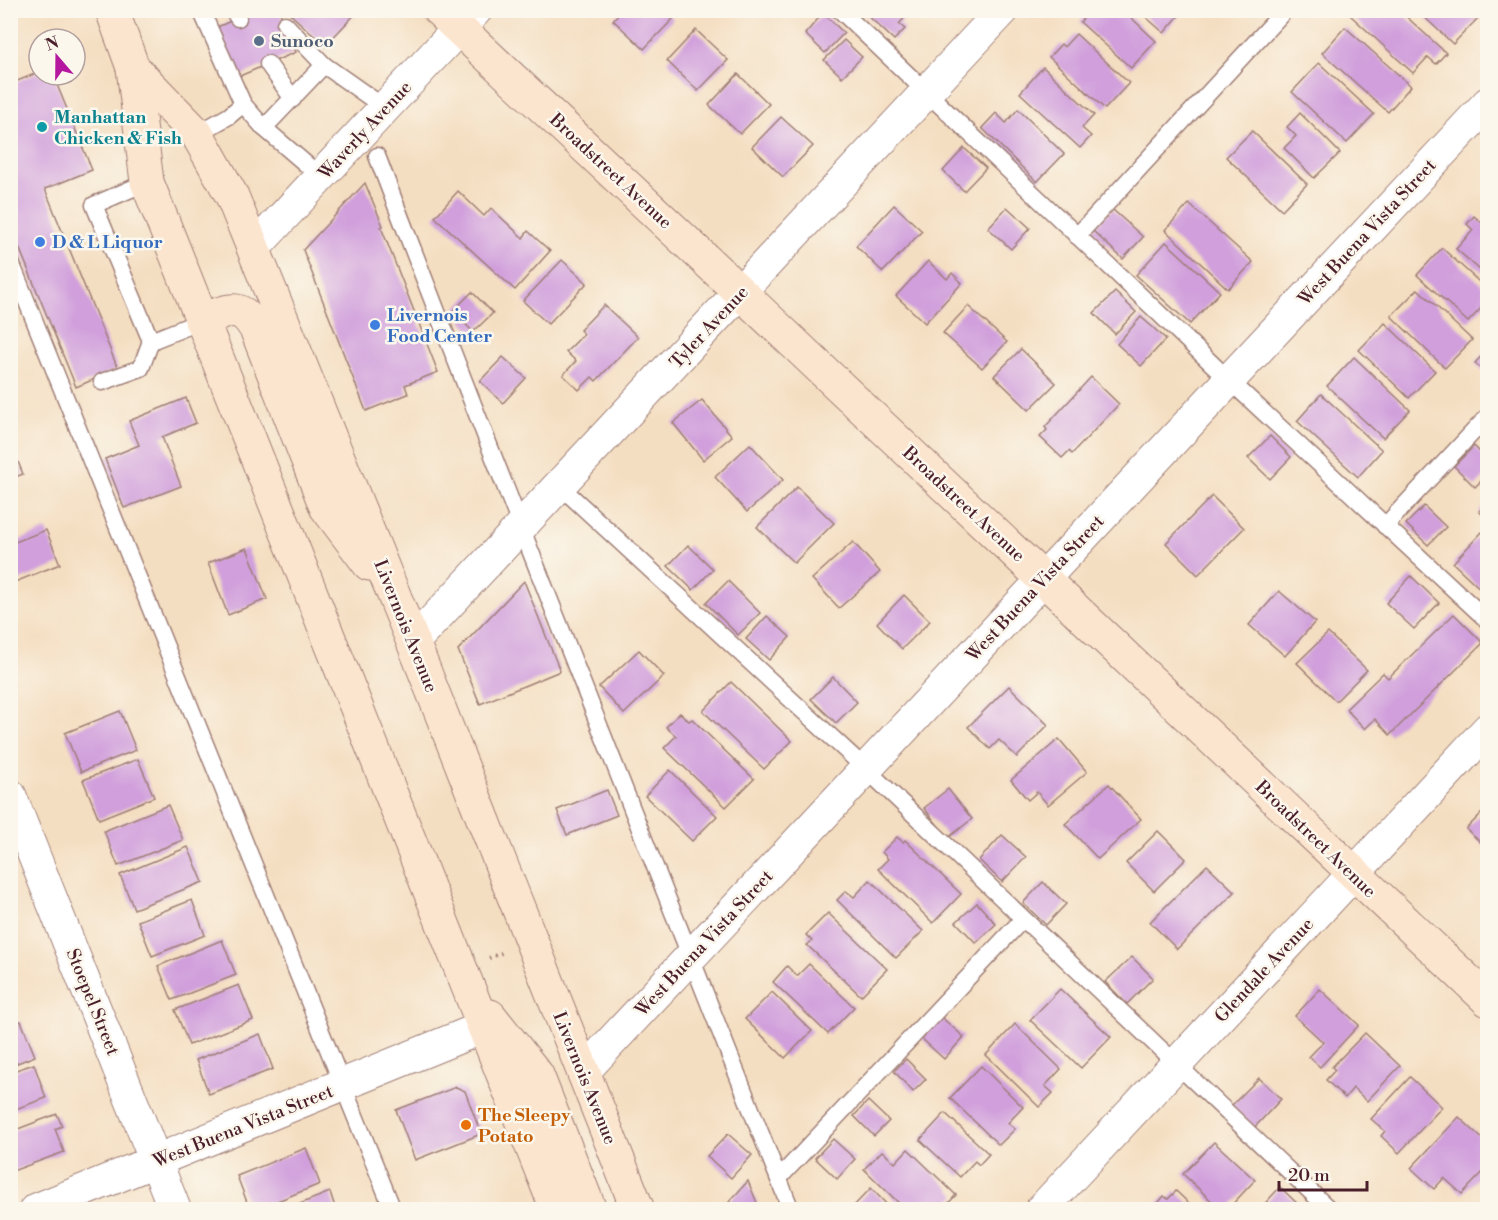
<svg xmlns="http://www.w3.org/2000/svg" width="1498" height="1220" font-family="'Libre Bodoni',serif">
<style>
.building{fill:#d09fdc}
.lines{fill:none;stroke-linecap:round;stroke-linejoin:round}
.lane-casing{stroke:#9f7e76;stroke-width:19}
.street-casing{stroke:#9f7e76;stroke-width:34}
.secondary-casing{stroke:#9f7e76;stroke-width:35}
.path{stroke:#9f7e76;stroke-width:4;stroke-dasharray:1.5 4.5;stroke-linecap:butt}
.lane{stroke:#fff;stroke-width:16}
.street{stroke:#fff;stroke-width:32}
.secondary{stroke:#fce5cf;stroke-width:33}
.service-dot{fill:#5c6f8a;stroke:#fbf7ec;stroke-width:2}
.culture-dot{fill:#0f9aa8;stroke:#fbf7ec;stroke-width:2}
.shop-dot{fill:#3f7fe0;stroke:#fbf7ec;stroke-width:2}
.food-dot{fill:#e8710a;stroke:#fbf7ec;stroke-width:2}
.labels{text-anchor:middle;stroke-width:5;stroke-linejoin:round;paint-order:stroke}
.service-label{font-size:18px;font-weight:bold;fill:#4e5e75;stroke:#fbf7ec;text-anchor:start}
.culture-label{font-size:18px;font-weight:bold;fill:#0d838f;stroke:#fbf7ec;text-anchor:start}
.street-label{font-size:18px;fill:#4a1f2b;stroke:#fbf7ec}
.shop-label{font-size:18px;font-weight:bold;fill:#366cbe;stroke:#fbf7ec;text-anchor:start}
.food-label{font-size:18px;font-weight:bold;fill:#c56008;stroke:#fbf7ec;text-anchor:start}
</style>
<rect width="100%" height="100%" fill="#fbf7ec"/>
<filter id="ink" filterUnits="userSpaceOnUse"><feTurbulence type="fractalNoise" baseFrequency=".0167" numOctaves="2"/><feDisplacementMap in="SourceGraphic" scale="12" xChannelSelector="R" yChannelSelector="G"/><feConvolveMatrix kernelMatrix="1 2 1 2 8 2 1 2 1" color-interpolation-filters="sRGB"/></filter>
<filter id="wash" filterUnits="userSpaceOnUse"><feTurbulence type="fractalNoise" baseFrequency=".008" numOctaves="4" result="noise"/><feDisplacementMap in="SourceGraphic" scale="24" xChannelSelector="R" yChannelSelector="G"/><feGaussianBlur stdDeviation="1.35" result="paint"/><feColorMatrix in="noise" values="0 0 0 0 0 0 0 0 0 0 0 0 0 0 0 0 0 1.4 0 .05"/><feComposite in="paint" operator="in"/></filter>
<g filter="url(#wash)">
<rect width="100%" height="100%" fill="#f4dec1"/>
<g id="blocks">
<g class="building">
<path d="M256,10H279L296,52L235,78L215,28Z"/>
<path d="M286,10H356L357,12L325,46Z"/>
<path d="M622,10H665L673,19L644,49L613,20Z"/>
<path d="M862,10H912L899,24L905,29L894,40Z"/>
<path d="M1085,10H1123L1156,41L1131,68L1080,22L1088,13Z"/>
<path d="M1138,10H1184L1164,33Z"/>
<path d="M1354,10H1399L1446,53L1436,64L1428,57L1413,73L1350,15Z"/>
<path d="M1417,10H1472L1479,17L1453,44Z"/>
<path d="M823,13L844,33L825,53L805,34Z"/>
<path d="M1345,27L1411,86L1388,112L1322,53Z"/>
<path d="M696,30L728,60L698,91L667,61Z"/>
<path d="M1076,34L1129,83L1105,109L1049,57L1061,44L1064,47Z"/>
<path d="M844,40L862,57L842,77L824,60Z"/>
<path d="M1319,63L1374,114L1347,143L1292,92Z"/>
<path d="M1043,67L1094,115L1082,128L1091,136L1080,148L1020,93Z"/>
<path d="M39,72V75H53L92,170L45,189L118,369L76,387L10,225V84Z"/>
<path d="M738,74L769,104L740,134L709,105Z"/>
<path d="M1018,109L1064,154L1037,182L982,128L996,113L1006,123Z"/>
<path d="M1300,113L1340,153L1314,178L1284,148L1296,136L1287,127Z"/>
<path d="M781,117L813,146L783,177L752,147Z"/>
<path d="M1252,131L1307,184L1282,210L1226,157Z"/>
<path d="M964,148L986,168L964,191L943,171Z"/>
<path d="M365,183L383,226L381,227L438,372L405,385L408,394L366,411L303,250Z"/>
<path d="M458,191L484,216L491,208L523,238L528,231L550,251L515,290L435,217Z"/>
<path d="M1189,204L1253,262L1228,289L1165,230Z"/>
<path d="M894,205L922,231L883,272L856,246Z"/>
<path d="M1007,207L1030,228L1011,249L988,228Z"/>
<path d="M1112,209L1143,237L1123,259L1092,230Z"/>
<path d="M1474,216L1488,228V277L1456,249L1473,230L1467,224Z"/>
<path d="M1166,242L1220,292L1190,324L1136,275Z"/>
<path d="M1442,248L1488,290V301L1468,322L1417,275Z"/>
<path d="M562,260L587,283L548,324L523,301Z"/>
<path d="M928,261L947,279L952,273L962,283L925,323L896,296Z"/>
<path d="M1418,289L1472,340L1445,368L1391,316Z"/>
<path d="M472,292L493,313L473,332L453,311Z"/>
<path d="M1115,292L1136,312L1115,334L1094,313Z"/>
<path d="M604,305L638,337L596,381L592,377L579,390L563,375L576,361L566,352L584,334L580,330Z"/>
<path d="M968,306L1007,342L982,368L943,333Z"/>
<path d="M1141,317L1166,339L1141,366L1117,344Z"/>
<path d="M1385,323L1435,371L1409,398L1359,350Z"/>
<path d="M1021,349L1056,383L1029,410L994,376Z"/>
<path d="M1488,349V375L1475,363Z"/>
<path d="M503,357L526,378L503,403L480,381Z"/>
<path d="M1354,357L1410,410L1383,438L1327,386Z"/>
<path d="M1091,377L1119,404L1072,454L1069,451L1062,458L1040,437L1047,430L1045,427Z"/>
<path d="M1321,394L1382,450L1358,477L1297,421Z"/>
<path d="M186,398L196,423L162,437L181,486L124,508L105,459L139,445L129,421Z"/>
<path d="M702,400L732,436L703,460L673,423Z"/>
<path d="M1270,436L1291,457L1270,479L1248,458Z"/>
<path d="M10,442L23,474L10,479Z"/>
<path d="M750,444L783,480L747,512L715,477Z"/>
<path d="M1474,446L1488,460V474L1475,487L1454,466Z"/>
<path d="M797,487L834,523L794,563L757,527Z"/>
<path d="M1212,496L1244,528L1198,575L1166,543Z"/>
<path d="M1488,503V520L1479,511Z"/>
<path d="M1424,506L1446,527L1428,545L1406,524Z"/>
<path d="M46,530L60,564L10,584V544Z"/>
<path d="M1482,532L1488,538V596L1453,563Z"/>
<path d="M853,542L880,572L839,608L812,579Z"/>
<path d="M688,545L713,569L693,590L668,566Z"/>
<path d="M247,548L267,599L228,615L208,563Z"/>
<path d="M1411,576L1439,603L1414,629L1386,603Z"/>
<path d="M524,581L560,671L480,704L458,650Z"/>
<path d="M728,581L760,613L738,635L706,603Z"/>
<path d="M1279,591L1315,622L1285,656L1249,625Z"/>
<path d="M904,595L930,621L902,649L877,623Z"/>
<path d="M1454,614L1483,643L1390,735L1375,719L1365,729L1346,709L1383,673L1388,678Z"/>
<path d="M767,616L790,637L769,660L746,639Z"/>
<path d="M1328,633L1367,670L1336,701L1297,663Z"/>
<path d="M639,650L664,676L624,714L599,687Z"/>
<path d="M833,677L857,702L836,723L811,699Z"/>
<path d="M731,682L792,741L764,769L703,711Z"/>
<path d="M1009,686L1048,725L1017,757L999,740L990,749L968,727Z"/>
<path d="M120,711L136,750L81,772L65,733Z"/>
<path d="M680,713L689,721L692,719L754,779L726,807L664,748L676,736L666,727Z"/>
<path d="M1059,739L1087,772L1048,805L1037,792L1028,800L1011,780Z"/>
<path d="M138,759L154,797L99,819L83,780Z"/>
<path d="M670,770L717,816L692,841L645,796Z"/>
<path d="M1109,784L1141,819L1098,859L1065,824Z"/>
<path d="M948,789L972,819L948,838L924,808Z"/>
<path d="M607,790L617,815L567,835L557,810Z"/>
<path d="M168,805L183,840L118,866L104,831Z"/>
<path d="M1488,807V849L1466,829Z"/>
<path d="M1158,831L1186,859L1154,891L1126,863Z"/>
<path d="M1002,835L1026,857L1002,882L979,860Z"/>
<path d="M897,837L903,842L905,840L961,894L933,923L878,869L888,859L882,852Z"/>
<path d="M188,847L203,882L134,909L120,875Z"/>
<path d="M1207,865L1235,892L1177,949L1150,922Z"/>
<path d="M870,880L923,931L896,958L837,900L846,891L854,897Z"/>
<path d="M1043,882L1066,904L1046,925L1023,903Z"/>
<path d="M192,900L205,935L152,956L138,921Z"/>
<path d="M977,903L996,924L976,943L956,922Z"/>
<path d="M828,913L887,969L861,996L807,945L812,941L806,935Z"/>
<path d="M222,940L236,975L172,1000L158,966Z"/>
<path d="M1132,957L1153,978L1127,1004L1105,982Z"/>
<path d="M809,964L854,1007L828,1034L773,982L787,966L797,976Z"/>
<path d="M239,985L253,1020L189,1045L175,1010Z"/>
<path d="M1060,989L1111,1037L1081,1068L1030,1020Z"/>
<path d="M1320,989L1359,1025L1320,1067L1309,1057L1323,1042L1295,1016Z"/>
<path d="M10,992L17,1010L10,1012Z"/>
<path d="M772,992L812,1031L785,1058L745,1019Z"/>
<path d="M941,1017L964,1037L944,1059L921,1038Z"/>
<path d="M21,1021L35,1056L10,1066V1026Z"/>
<path d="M1015,1024L1061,1069L1045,1086L1053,1093L1039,1107L986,1055Z"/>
<path d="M1365,1033L1400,1066L1367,1101L1353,1088L1345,1098L1326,1080L1335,1070L1332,1067Z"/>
<path d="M260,1034L273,1069L209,1094L196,1060Z"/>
<path d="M906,1059L926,1079L913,1092L894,1071Z"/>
<path d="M34,1064L46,1098L10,1111V1072Z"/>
<path d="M981,1066L1023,1107L1008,1123L1015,1129L999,1145L950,1098Z"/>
<path d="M1410,1077L1442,1107L1399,1153L1381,1136L1385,1131L1371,1119Z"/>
<path d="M1259,1078L1281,1099L1254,1128L1231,1106Z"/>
<path d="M456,1087L465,1091L481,1134L415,1160L396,1110Z"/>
<path d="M868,1101L889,1121L874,1136L854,1116Z"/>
<path d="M945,1113L989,1154L979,1165L975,1161L960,1177L920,1140Z"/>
<path d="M57,1114L62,1126L55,1129L64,1152L10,1172V1132Z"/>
<path d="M1459,1117L1488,1144V1167L1462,1194L1444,1178L1434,1189L1411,1168Z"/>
<path d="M728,1134L752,1155L731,1178L707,1156Z"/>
<path d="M833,1139L855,1159L837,1179L815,1158Z"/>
<path d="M1214,1142L1255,1180L1227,1210H1221L1183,1174Z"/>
<path d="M306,1148L320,1184L255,1210H250L237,1176Z"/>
<path d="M908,1149L956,1195L944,1208L939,1203L932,1210H906L864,1169L882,1151L895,1163Z"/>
<path d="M748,1181L760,1210H722Z"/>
<path d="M1280,1187L1304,1210H1259Z"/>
<path d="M871,1188L892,1210H850Z"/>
<path d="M1176,1191L1196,1210H1152L1164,1196L1168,1199Z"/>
<path d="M330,1192L336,1210H287V1209Z"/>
</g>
</g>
</g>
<g filter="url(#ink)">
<use href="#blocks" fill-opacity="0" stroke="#9f7e76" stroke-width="1.5"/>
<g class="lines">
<defs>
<g id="lane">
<path d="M201,10L243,104L264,128L321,177"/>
<path d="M233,10L238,18"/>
<path d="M840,10L1229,380L1488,621"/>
<path d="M285,24L324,65L385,108"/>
<path d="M268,64L293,99"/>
<path d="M264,128L324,65"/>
<path d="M197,134L229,116L243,104"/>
<path d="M377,156C512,509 652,859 791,1210"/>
<path d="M147,182L94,205L151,341L201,321"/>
<path d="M1077,236L1285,10"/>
<path d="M10,260L393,1210"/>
<path d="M102,382L141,368L151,341"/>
<path d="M560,486L866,769L1330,1210"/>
<path d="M1385,526L1488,416"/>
<path d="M779,1178L1023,919"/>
</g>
<g id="street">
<path d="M254,248L476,10"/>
<path d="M413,642L1003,10"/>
<path d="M10,795L175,1210"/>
<path d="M583,1072L1488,103"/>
<path d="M35,1210L484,1027"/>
<path d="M1041,1210L1488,729"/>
</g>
<g id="secondary">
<path d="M112,10L133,68L147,182L557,1210"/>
<path d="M439,10L741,293L1488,1000"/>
<path d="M133,68L197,134L232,196L413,642L638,1210"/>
<path d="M201,321C228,311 240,300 257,331L326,507L369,564"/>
<path d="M490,1016L537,1075L590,1210"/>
</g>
</defs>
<use href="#lane" class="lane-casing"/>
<use href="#street" class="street-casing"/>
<use href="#secondary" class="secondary-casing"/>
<path class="path" d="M489,958L504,952"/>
<use href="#lane" class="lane"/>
<use href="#street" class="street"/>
<use href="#secondary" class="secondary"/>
</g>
</g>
<circle class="service-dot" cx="259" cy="41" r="6"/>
<circle class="culture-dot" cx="42" cy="127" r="6"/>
<g class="shop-dot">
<circle cx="40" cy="242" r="6"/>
<circle cx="375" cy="325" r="6"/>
</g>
<circle class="food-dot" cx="466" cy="1125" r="6"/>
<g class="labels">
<g class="service-label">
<text x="271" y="47">Sunoco</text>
</g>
<g class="culture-label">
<text x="54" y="123">Manhattan<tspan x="54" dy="21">Chicken &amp; Fish</tspan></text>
</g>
<g class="street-label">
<text transform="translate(365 130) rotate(-47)" y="6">Waverly Avenue</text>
<text transform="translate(611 171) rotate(43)" y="6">Broadstreet Avenue</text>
<text transform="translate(1367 232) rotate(-47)" y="6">West Buena Vista Street</text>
<text transform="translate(709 327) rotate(-47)" y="6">Tyler Avenue</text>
<text transform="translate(964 504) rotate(43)" y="6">Broadstreet Avenue</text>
<text transform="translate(1035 588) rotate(-47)" y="6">West Buena Vista Street</text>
<text transform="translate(406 626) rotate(68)" y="6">Livernois Avenue</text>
<text transform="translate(1316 839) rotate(44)" y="6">Broadstreet Avenue</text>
<text transform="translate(704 943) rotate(-47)" y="6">West Buena Vista Street</text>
<text transform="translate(1264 970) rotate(-47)" y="6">Glendale Avenue</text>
<text transform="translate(93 1002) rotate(68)" y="6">Stoepel Street</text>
<text transform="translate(585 1078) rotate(68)" y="6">Livernois Avenue</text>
<text transform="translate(243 1126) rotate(-22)" y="6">West Buena Vista Street</text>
</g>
<g class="shop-label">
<text x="52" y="248">D &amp; L Liquor</text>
<text x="387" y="321">Livernois<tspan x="387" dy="21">Food Center</tspan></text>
</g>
<g class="food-label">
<text x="478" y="1121">The Sleepy<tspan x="478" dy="21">Potato</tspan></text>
</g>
</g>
<rect width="1498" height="1220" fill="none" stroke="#fbf7ec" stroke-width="36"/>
<g transform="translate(57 57) rotate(340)"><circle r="28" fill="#fbf7ec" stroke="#b4a19f" stroke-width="1.5"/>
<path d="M0-4.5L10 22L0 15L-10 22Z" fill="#b5179e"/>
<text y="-9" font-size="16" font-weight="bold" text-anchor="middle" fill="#4a1f2b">N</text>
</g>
<path d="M1279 1181v9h88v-9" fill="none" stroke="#4a1f2b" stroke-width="3"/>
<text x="1288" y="1181" font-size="18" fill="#4a1f2b" stroke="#fbf7ec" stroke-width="4.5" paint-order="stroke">20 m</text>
</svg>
